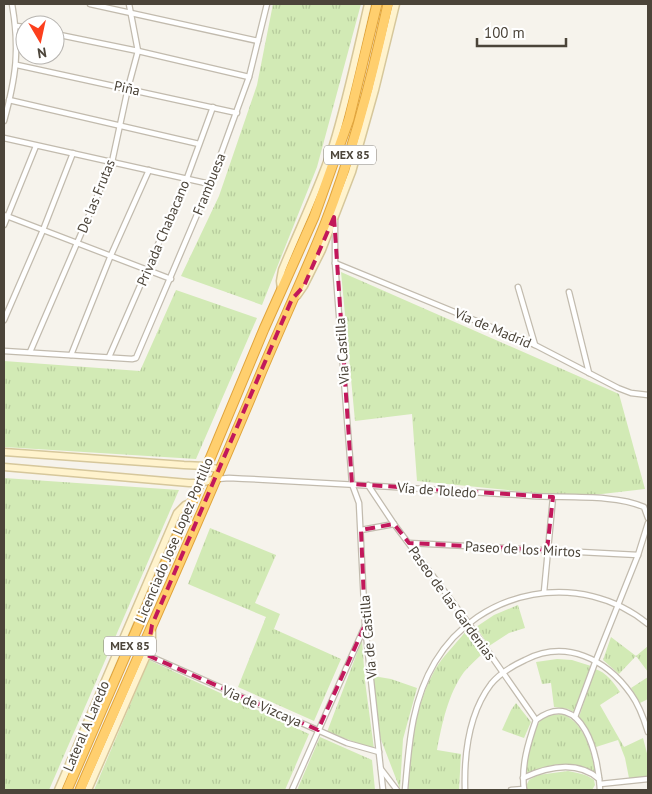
<svg xmlns="http://www.w3.org/2000/svg" width="652" height="794" font-family="'PT Sans',sans-serif">
<style>
.grass{fill:url(#grass-tufts)}
.lines{fill:none;stroke-linecap:round;stroke-linejoin:round}
.street-casing{stroke:#c2bbae;stroke-width:7}
.secondary-casing{stroke:#d6c79b;stroke-width:9}
.highway-casing{stroke:#e0a43c;stroke-width:11}
.street{stroke:#fff;stroke-width:4.5}
.secondary{stroke:#fff3cd;stroke-width:6}
.highway{stroke:#ffcf6e;stroke-width:9}
.marked{fill:none;stroke:#c2185b;stroke-width:4;stroke-dasharray:10 6;stroke-linejoin:round}
.labels{text-anchor:middle;stroke-width:4.5;stroke-linejoin:round;paint-order:stroke}
.shield{fill:#fff;stroke:#817c74;stroke-width:1}
.shield-label{font-size:12px;font-weight:bold;fill:#4b4439}
.street-label{font-size:14px;fill:#4b4439;stroke:#fff}
</style>
<defs>
<pattern id="grass-tufts" width="24" height="20" patternUnits="userSpaceOnUse" patternTransform="scale(1.25)"><rect width="24" height="20" fill="#d2eab5"/><path d="M3 7l-1-3M5 7V3M7 7l1-3M15 17l-1-3M17 17v-4M19 17l1-3" fill="none" stroke="#b6ca9c"/></pattern>
</defs>
<rect width="100%" height="100%" fill="#f6f3ec"/>
<g class="grass">
<path d="M273,4H361L317,167L262,305L181,276L219,196L257,85Z"/>
<path d="M341,272L619,394L645,489L576,497L417,481L412,414L355,421Z"/>
<path d="M176,290L257,318L196,459L4,447V361L140,371Z"/>
<path d="M4,478L179,490L49,790H4Z"/>
<path d="M210,528L276,555L255,603L280,614L274,629L341,659L314,721L238,687L266,617L188,584Z"/>
<path d="M518,605L525,628L509,633L489,646L476,627L494,615Z"/>
<path d="M465,632L481,655C475,661 469,666 464,672C448,694 442,724 437,750L461,754L459,790H408C411,748 414,706 436,668C444,655 456,644 465,632Z"/>
<path d="M611,637L636,656L648,646V672L636,656L619,674L603,660Z"/>
<path d="M362,640L365,681L374,749L327,732Z"/>
<path d="M557,659L572,660L591,666L575,713L568,709L554,707L551,683L542,684L536,662Z"/>
<path d="M149,660L309,734L285,790H94Z"/>
<path d="M595,669C606,672 614,683 620,692L600,705L624,747L643,738L648,757V777L629,778L625,758L618,740L596,747L579,717Z"/>
<path d="M373,676L391,679L417,688L403,739L400,789L380,737Z"/>
<path d="M648,677V699L640,703L631,688Z"/>
<path d="M516,703L531,722L524,738L502,730L511,710Z"/>
<path d="M561,714C585,721 591,752 596,773C573,759 548,763 526,775C527,762 532,728 542,719C547,715 555,715 561,714Z"/>
<path d="M320,737L372,760L375,790H297Z"/>
<path d="M568,771C578,773 586,774 594,780L595,785L592,790H527L526,786L529,780L538,775Z"/>
</g>
<g class="lines">
<defs>
<g id="street">
<path d="M90,4L258,41"/>
<path d="M16,26L25,27"/>
<path d="M55,34L138,51L249,77"/>
<path d="M17,65L237,113"/>
<path d="M9,100L199,144"/>
<path d="M4,121C16,77 20,49 12,4"/>
<path d="M4,138L210,184"/>
<path d="M4,215L171,279"/>
<path d="M335,220V263L352,484L359,503L365,625L383,790"/>
<path d="M4,225L36,146"/>
<path d="M335,263L535,345L618,388L631,393L648,395"/>
<path d="M518,287L535,345"/>
<path d="M569,292L589,373"/>
<path d="M4,320L43,230L73,153"/>
<path d="M4,351L132,359L136,358L210,184L249,77L267,4"/>
<path d="M30,352L112,162L128,88L138,51L129,4"/>
<path d="M71,355L111,255L149,170"/>
<path d="M109,357L187,178L213,107"/>
<path d="M217,479L229,478C330,483 431,489 532,496C565,498 615,494 644,507L648,518"/>
<path d="M368,485L394,524L469,624L536,720"/>
<path d="M361,530L394,524"/>
<path d="M409,543L638,555"/>
<path d="M544,592L553,497"/>
<path d="M147,655L347,743L379,752"/>
<path d="M575,717L596,660L638,555L648,523"/>
<path d="M381,769L397,790"/>
<path d="M523,778C547,767 577,760 599,779"/>
<path d="M600,784L648,779"/>
<path d="M292,790L365,626"/>
<path d="M405,790C409,746 411,702 435,662C479,588 581,569 648,624"/>
<path d="M465,790C464,755 469,713 491,684C500,673 512,666 525,660C566,639 606,659 631,694C639,705 644,719 648,732"/>
<path d="M511,790L524,789"/>
<path d="M524,790C521,766 528,743 536,720C583,686 599,758 600,790"/>
</g>
<g id="secondary">
<path d="M281,290L280,281L282,270C299,228 319,188 333,145C347,99 357,51 368,4"/>
<path d="M297,296L304,286L322,250L352,172L375,90L396,4"/>
<path d="M4,452L184,465L205,466L221,470"/>
<path d="M4,467L189,483H199L217,479"/>
<path d="M58,790L177,513L185,505L192,502"/>
<path d="M88,790L147,655L152,639V629"/>
</g>
<g id="highway">
<path d="M67,790L192,502L264,329L314,217L349,119L377,4"/>
<path d="M80,790C140,651 203,513 261,373C282,323 305,274 325,224C353,153 372,78 388,4"/>
</g>
</defs>
<use href="#street" class="street-casing"/>
<use href="#secondary" class="secondary-casing"/>
<use href="#highway" class="highway-casing"/>
<use href="#street" class="street"/>
<use href="#secondary" class="secondary"/>
<use href="#highway" class="highway"/>
</g>
<path class="marked" d="M334,217L352,484L553,497L547,550L409,543L394,524L361,530L365,625L318,730L147,655L152,625L292,299L304,286Z"/>
<g class="labels">
<g class="shield">
<rect x="324" y="145.5" width="52" height="19" rx="4"/>
<rect x="104" y="636.5" width="52" height="19" rx="4"/>
</g>
<g class="shield-label">
<text x="350" y="159">MEX 85</text>
<text x="130" y="650">MEX 85</text>
</g>
<g class="street-label">
<text transform="translate(127 88) rotate(12)" y="5">Piña</text>
<text transform="translate(209 184) rotate(-68)" y="5">Frambuesa</text>
<text transform="translate(96 196) rotate(-68)" y="5">De las Frutas</text>
<text transform="translate(163 233) rotate(-67)" y="5">Privada Chabacano</text>
<text transform="translate(493 328) rotate(23)" y="5">Vía de Madrid</text>
<text transform="translate(342 351) rotate(-94)" y="5">Via Castilla</text>
<text transform="translate(437 490) rotate(4)" y="5">Vía de Toledo</text>
<text transform="translate(174 540) rotate(-67)" y="5">Licenciado Jose Lopez Portillo</text>
<text transform="translate(523 549) rotate(3)" y="5">Paseo de los Mirtos</text>
<text transform="translate(452 603) rotate(54)" y="5">Paseo de las Gardenias</text>
<text transform="translate(368 637) rotate(-95)" y="5">Vía de Castilla</text>
<text transform="translate(262 706) rotate(23)" y="5">Via de Vizcaya</text>
<text transform="translate(86 726) rotate(-67)" y="5">Lateral A Laredo</text>
</g>
</g>
<rect width="652" height="794" fill="none" stroke="#4b4439" stroke-width="10"/>
<g transform="translate(40 40) rotate(171)"><circle r="24" fill="#ffffff" stroke="#b7b4b0"/>
<path d="M0-4L9 19L0 12L-9 19Z" fill="#fc3f1d"/>
<text y="-8" font-size="14" font-weight="bold" text-anchor="middle" fill="#4b4439">N</text>
</g>
<path d="M477 38v8h89v-8" fill="none" stroke="#4b4439" stroke-width="2.5"/>
<text x="484" y="38" font-size="15" fill="#4b4439" stroke="#ffffff" stroke-width="4" paint-order="stroke">100 m</text>
</svg>
